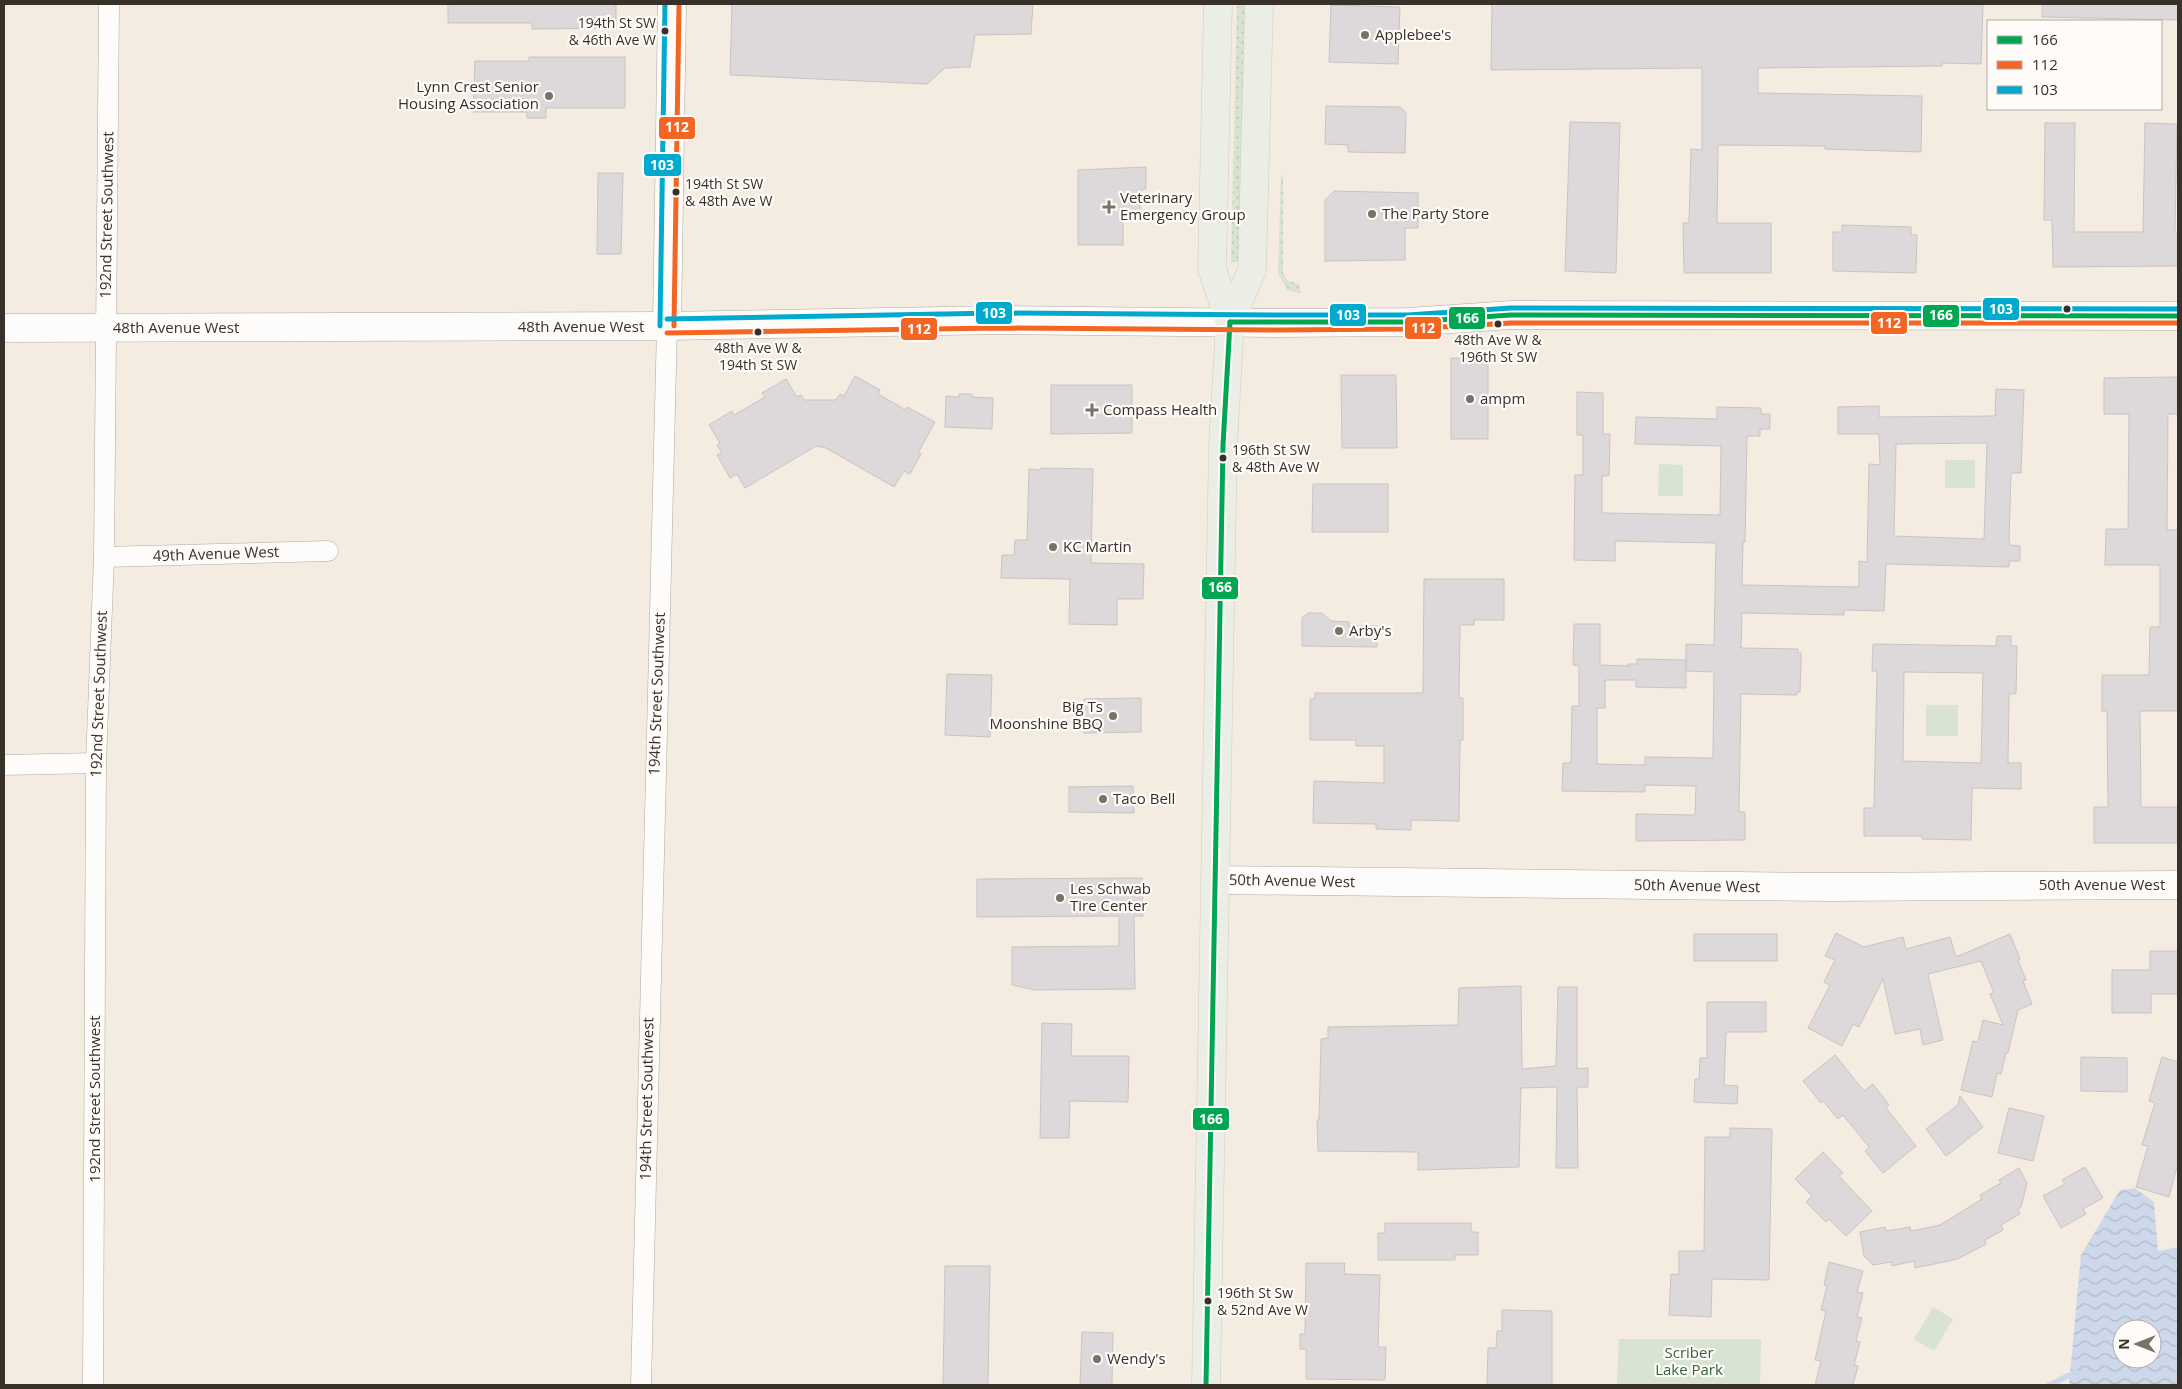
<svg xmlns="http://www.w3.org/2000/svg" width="2182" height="1389" font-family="'Open Sans',sans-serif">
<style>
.grass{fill:url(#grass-dots)}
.green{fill:#d8e3d2}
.water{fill:url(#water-waves);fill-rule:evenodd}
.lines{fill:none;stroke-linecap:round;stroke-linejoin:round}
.stream{stroke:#ced8eb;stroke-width:5.5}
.building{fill:#ddd8da;stroke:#c9c3c3;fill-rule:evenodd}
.street-casing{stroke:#afa9a1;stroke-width:21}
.secondary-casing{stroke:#afa9a1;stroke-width:29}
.primary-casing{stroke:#cfcbc6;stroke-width:29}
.street{stroke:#fdfcfa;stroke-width:20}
.secondary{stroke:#fdfcfa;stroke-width:28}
.primary{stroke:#eaeee4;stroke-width:28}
.bus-1-casing{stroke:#fffbf8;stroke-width:9}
.bus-2-casing{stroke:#fffbf8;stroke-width:9}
.bus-3-casing{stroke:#fffbf8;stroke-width:9}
.bus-1{stroke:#00a651;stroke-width:5}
.bus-2{stroke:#f26522;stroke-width:5}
.bus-3{stroke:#00a9ce;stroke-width:5}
.bus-dot{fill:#373129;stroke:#fffbf8;stroke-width:2}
.poi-dot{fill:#797269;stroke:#fffbf8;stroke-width:2}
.labels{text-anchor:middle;stroke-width:4.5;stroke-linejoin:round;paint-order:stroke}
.bus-label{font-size:14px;fill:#373129;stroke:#fffbf8;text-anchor:start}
.poi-label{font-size:15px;fill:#373129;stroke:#fffbf8;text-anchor:start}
.street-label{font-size:15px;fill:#373129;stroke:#fffbf8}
.park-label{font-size:15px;fill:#35633e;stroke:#fffbf8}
.line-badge{stroke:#fffbf8;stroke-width:2}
.badge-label{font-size:14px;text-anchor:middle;font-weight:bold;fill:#fff}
</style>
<defs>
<pattern id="grass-dots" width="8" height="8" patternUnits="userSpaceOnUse" patternTransform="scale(1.25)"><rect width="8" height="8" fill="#d8e3d2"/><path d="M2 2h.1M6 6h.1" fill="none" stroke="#bac3b4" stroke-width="1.8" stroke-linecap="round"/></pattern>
<pattern id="water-waves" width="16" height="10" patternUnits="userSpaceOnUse" patternTransform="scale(1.25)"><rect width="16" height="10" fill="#ced8eb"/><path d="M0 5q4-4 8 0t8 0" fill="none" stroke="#b2baca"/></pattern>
</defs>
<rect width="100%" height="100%" fill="#f4ebe1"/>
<g class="grass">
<path d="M1237,4H1245L1239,262H1231Z"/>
<path d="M1281,175L1283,177V273L1288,281L1299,284L1301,294L1288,290L1278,274Z"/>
</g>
<g class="green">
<rect x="1945" y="460" width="30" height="28"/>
<path d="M1659,464L1683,465V496H1658Z"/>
<rect x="1926" y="705" width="32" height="31"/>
<path d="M1933,1307L1953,1319L1934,1351L1914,1339Z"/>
<path d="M1619,1339H1761L1760,1385H1617Z"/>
</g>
<path class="water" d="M2135,1188L2154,1202L2158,1251L2178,1247V1385H2069L2081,1255L2120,1190ZM2122,1329H2152V1359H2122Z"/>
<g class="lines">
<path class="stream" d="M2049,1385L2076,1372"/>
</g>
<g class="building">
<path d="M448,4H616V28L532,29V23H448Z"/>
<path d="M732,4H1033L1031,34L975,35L970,67L945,68L927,84L730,75Z"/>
<path d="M1492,4H1983L1981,64L1942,63V66L1758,68V93L1922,96L1921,152L1825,149V146L1718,145L1717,223H1771V273H1684L1683,223H1689L1691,149L1702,150V68L1491,70Z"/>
<path d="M2042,4H2178V20L2042,17Z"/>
<path d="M1331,5L1400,7L1398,64L1329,62Z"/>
<path d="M529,57H625V108H546V118H527V112H473L475,61H529Z"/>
<path d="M1326,106L1400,107L1406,113L1405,153L1348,152V145L1325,144Z"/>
<path d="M1570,122L1620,123L1616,273L1565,271Z"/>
<path d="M2045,123H2075L2074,232H2143L2145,123L2177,124L2175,232H2178V266L2053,267L2052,220H2044Z"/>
<path d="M1146,167V189H1142L1140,210L1131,218L1123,219V245H1078V170Z"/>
<path d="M598,173H623L621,254H597Z"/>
<path d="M1334,191L1418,193V228H1405V260L1325,261V200Z"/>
<path d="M1842,225L1911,227V235H1917L1916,273L1833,271V232H1842Z"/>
<rect x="1451" y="358" width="37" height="81"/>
<path d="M1341,375H1396L1397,448H1342Z"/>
<path d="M855,376L880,390L878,394L906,410L907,407L935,422L918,453L921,454L910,474L904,471L894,487L826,448L816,446L745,488L737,474L730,478L717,455L722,453L717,445L720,443L709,425L732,411L734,415L765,397L762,393L786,379L797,397L801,395L804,400H836L840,394L844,396Z"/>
<path d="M2178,377V414H2168L2167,530H2178V711H2140L2141,807H2178V843H2094V807H2108L2107,711H2102V675H2149L2150,627H2160V565H2105L2106,529H2128L2129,414H2104V378Z"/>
<path d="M1051,385H1132V433L1051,434Z"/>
<path d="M1996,389L2024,390L2021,473H2011L2009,539L2010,545L2020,546V561H2009V567L1886,564L1884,611L1844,610V615L1742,613L1741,648L1798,649V653H1801V665L1800,692H1797V695L1741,694L1739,812H1745V840L1636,841V814L1695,815L1696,786L1645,785V792L1562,791L1563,763H1571L1572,706H1579V666L1573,665L1574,624H1600V665L1628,666V664H1637V659L1686,660V688L1636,687V680H1605V708H1597V764L1645,765V757L1713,758L1714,672L1686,671V644L1714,645L1716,543L1615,541V561L1574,560L1575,475H1583V435H1577V392L1603,393V434H1610L1609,476H1602V513L1720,515L1721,446L1635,444L1636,417L1717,419V407L1761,408V414H1770V429H1760V436H1747L1745,542H1743L1742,585L1859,587V561L1867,562L1869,464L1880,465L1879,434H1838V407L1879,406V417L1995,416ZM1987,443L1984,539L1894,536L1896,444Z"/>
<path d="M959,394H972V397L993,398L992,429L945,427L946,396L959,397Z"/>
<path d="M1041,468L1093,469L1091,563L1144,564L1143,599H1117V625L1069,624L1070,579L1001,578L1002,555H1014L1015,540H1027L1029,469L1040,470Z"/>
<path d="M1313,484H1388V532H1312Z"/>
<path d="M1424,579H1504V620H1474V625H1460L1459,698H1463V740H1460L1459,821L1411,820V830L1376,829V824L1313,823L1314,781L1384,783V746H1356V740H1310V699H1315V693H1423Z"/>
<path d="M1308,613H1322L1331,621L1349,622V626H1377V647L1302,646V618Z"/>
<path d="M1997,636H2011V646H2017L2016,694H2009L2008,763H2021V789L1972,788L1971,840L1922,839V836H1864V808H1874L1877,671H1872L1873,644L1996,646ZM1904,672L1983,673L1981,763L1903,761Z"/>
<path d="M947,674L992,675L990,737L945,735Z"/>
<path d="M1141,698V732L1084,733V699Z"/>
<path d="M1133,786L1134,813L1069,812V787Z"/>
<path d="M1142,878L1143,916H1134L1135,989L1035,990L1012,985V947L1119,946V916L977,917V879Z"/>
<path d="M1836,933L1864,947L1903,937L1906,949L1950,937L1956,957L2010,934L2020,959L2018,960L2026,980L2023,981L2032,1004L2018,1010L2008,1053H2006L2001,1074L1997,1073L1992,1097L1961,1090L1973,1041L1978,1042L1983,1020L2003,1025L1990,994L1994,993L1981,961L1928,974L1943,1040L1923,1045L1920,1029L1895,1034L1883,979L1859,1027L1853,1024L1842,1046L1808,1028L1830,985L1824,982L1835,960L1825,956Z"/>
<rect x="1694" y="934" width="83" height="27"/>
<path d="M2150,951H2178V994H2151V1013H2112V970H2150Z"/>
<path d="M1521,986L1522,1069L1556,1066L1558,987H1577V1069L1588,1068V1087H1577L1578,1168H1556L1557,1087L1521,1088L1519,1167L1418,1170V1152L1318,1151L1317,1120H1319L1321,1039L1328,1038V1027L1458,1025L1459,988Z"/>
<path d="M1707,1002H1766V1032H1726L1724,1085L1738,1086L1737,1104L1694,1102L1695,1079H1699L1700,1058H1707Z"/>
<path d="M1042,1023L1072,1024L1071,1056H1129L1128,1102L1070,1101L1069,1138H1040Z"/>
<path d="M1835,1055L1864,1091L1873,1084L1889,1105L1886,1108L1916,1146L1883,1173L1865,1151L1869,1147L1843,1115L1838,1119L1823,1101L1821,1103L1803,1081Z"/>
<path d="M2081,1057L2127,1058V1092L2081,1091Z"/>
<path d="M2162,1057L2178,1062V1163L2169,1197L2136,1187L2148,1146L2142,1145L2155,1103L2149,1101Z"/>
<path d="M1960,1096L1983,1127L1946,1156L1926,1129L1958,1105Z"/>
<path d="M2009,1108L2044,1116L2033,1161L1998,1153Z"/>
<path d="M1730,1128L1772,1129L1769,1280L1712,1279L1711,1317L1669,1315L1671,1274L1679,1275V1251H1704L1705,1137H1730Z"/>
<path d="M1823,1152L1843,1173L1839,1176L1872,1211L1846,1236L1829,1219L1826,1222L1806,1202L1812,1196L1795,1179Z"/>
<path d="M2085,1167L2103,1198L2083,1209L2086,1214L2061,1228L2043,1196L2065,1184L2062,1180Z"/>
<path d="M2019,1168L2027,1183L2021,1207L2018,1209L2020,1214L2001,1225L2003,1230L1985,1240L1986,1244L1958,1259L1915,1268L1914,1261L1892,1266L1891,1262L1873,1265L1864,1256L1860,1232L1885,1227L1886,1231L1910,1227L1911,1231L1940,1225L1982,1199L1980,1195L2001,1183L1999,1180Z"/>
<path d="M1385,1223H1471V1232H1478V1255H1455V1260H1378V1233H1385Z"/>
<path d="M1829,1262L1863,1271L1857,1292L1863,1293L1857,1317L1862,1318L1856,1341L1860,1342L1854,1365L1858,1366L1853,1385H1815L1821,1361L1815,1360L1826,1311L1821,1310L1827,1286L1824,1285Z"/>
<path d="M1306,1263H1345L1344,1274L1380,1275L1378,1347H1386L1385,1380L1306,1379V1349H1300V1334H1305Z"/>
<path d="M945,1266H990L988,1385H943Z"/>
<path d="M1502,1310L1552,1311V1385H1487L1488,1348H1496L1497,1331H1502Z"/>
<path d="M1082,1332L1113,1333L1112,1385H1080Z"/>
</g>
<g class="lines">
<defs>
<g id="street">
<path d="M104,557L328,551"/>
<path d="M4,765L96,763"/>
<path d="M93,1385L96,763L104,557L109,4"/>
<path d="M641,1385L667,326"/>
</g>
<g id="secondary">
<path d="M667,326L672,4"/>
<path d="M4,328L667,326L999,320L1279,323L1408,322L1511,315L2178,316"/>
<path d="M1216,880L1831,887L2178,885"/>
</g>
<g id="primary">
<path d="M1218,4L1212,269L1230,322"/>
<path d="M1206,1385L1223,445L1230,322L1252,270L1259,4"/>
</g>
</defs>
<use href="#street" class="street-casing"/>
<use href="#secondary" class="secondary-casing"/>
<use href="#primary" class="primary-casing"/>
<use href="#street" class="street"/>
<use href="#secondary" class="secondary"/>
<use href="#primary" class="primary"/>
<defs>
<g id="bus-1">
<path d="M1230,322H1408L1511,315L2178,316"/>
<path d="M1206,1385L1223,445L1230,322"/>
</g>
<g id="bus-2">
<path d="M674,326L679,4"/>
<path d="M667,333L999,328L1279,330L1408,329L1511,323H2178"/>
</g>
<g id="bus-3">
<path d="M667,319L999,313L1279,315H1408L1511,308L2178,309"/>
<path d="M660,326L665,4"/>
</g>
</defs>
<use href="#bus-1" class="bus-1-casing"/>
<use href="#bus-2" class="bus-2-casing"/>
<use href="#bus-3" class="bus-3-casing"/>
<use href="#bus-1" class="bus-1"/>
<use href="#bus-2" class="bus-2"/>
<use href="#bus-3" class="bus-3"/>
</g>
<g class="bus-dot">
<circle cx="665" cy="31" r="4.5"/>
<circle cx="676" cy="192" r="4.5"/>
<circle cx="2067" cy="309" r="4.5"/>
<circle cx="1498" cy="324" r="4.5"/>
<circle cx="758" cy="332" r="4.5"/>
<circle cx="1223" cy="458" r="4.5"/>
<circle cx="1208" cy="1301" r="4.5"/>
</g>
<g class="poi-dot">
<circle cx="1365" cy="35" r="5"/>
<circle cx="549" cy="96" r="5"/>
<path d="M1106.5 199.5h5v5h5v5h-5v5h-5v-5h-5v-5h5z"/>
<circle cx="1372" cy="214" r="5"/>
<circle cx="1470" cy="399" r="5"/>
<path d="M1089.5 402.5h5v5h5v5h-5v5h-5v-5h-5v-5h5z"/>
<circle cx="1053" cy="547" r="5"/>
<circle cx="1339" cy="631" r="5"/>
<circle cx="1113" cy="716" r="5"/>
<circle cx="1103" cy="799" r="5"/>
<circle cx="1060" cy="898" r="5"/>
<circle cx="1097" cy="1359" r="5"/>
</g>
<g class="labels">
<g class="bus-label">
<text x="656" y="28" text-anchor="end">194th St SW<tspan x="656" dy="17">&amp; 46th Ave W</tspan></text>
<text x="685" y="189">194th St SW<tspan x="685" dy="17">&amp; 48th Ave W</tspan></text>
<text x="1498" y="345" text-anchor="middle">48th Ave W &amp;<tspan x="1498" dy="17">196th St SW</tspan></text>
<text x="758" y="353" text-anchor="middle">48th Ave W &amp;<tspan x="758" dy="17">194th St SW</tspan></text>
<text x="1232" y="455">196th St SW<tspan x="1232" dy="17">&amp; 48th Ave W</tspan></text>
<text x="1217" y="1298">196th St Sw<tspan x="1217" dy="17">&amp; 52nd Ave W</tspan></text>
</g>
<g class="poi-label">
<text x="1375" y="40">Applebee's</text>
<text x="539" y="92" text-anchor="end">Lynn Crest Senior<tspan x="539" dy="17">Housing Association</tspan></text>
<text x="1120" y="203">Veterinary<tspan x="1120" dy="17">Emergency Group</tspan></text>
<text x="1382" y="219">The Party Store</text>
<text x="1480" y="404">ampm</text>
<text x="1103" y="415">Compass Health</text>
<text x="1063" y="552">KC Martin</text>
<text x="1349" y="636">Arby's</text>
<text x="1103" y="712" text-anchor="end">Big Ts<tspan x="1103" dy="17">Moonshine BBQ</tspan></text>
<text x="1113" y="804">Taco Bell</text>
<text x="1070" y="894">Les Schwab<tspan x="1070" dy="17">Tire Center</tspan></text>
<text x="1107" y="1364">Wendy's</text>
</g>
<g class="street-label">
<text transform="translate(107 215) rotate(-89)" y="5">192nd Street Southwest</text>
<text x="581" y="332">48th Avenue West</text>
<text x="176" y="333">48th Avenue West</text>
<text transform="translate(216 554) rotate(-2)" y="5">49th Avenue West</text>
<text transform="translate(99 694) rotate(-88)" y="5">192nd Street Southwest</text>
<text transform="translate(657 694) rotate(-88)" y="5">194th Street Southwest</text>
<text transform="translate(1292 881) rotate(1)" y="5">50th Avenue West</text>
<text x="2102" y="890">50th Avenue West</text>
<text transform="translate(1697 886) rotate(1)" y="5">50th Avenue West</text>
<text transform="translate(95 1099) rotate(-90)" y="5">192nd Street Southwest</text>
<text transform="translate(647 1099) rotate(-89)" y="5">194th Street Southwest</text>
</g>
<g class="park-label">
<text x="1689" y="1358">Scriber<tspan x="1689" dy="17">Lake Park</tspan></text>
</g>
</g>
<g class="line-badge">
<rect x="658" y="116" width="38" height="24" rx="5" fill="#f26522"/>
<rect x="643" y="153" width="39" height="24" rx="5" fill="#00a9ce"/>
<rect x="1982" y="297" width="38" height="24" rx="5" fill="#00a9ce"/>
<rect x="975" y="301" width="38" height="24" rx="5" fill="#00a9ce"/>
<rect x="1329" y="303" width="38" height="24" rx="5" fill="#00a9ce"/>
<rect x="1922" y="304" width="38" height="24" rx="5" fill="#00a651"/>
<rect x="1448" y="306" width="38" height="24" rx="5" fill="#00a651"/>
<rect x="1870" y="311" width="38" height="24" rx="5" fill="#f26522"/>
<rect x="1404" y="316" width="38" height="24" rx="5" fill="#f26522"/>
<rect x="900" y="317" width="38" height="24" rx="5" fill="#f26522"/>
<rect x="1201" y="576" width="38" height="24" rx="5" fill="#00a651"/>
<rect x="1192" y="1107" width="38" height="24" rx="5" fill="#00a651"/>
</g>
<g class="badge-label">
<text x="677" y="132">112</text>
<text x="662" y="170">103</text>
<text x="2001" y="314">103</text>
<text x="994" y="318">103</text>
<text x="1348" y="320">103</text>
<text x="1941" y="320">166</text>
<text x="1467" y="323">166</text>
<text x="1889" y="328">112</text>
<text x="1423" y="333">112</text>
<text x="919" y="334">112</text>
<text x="1220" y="592">166</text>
<text x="1211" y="1124">166</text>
</g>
<rect width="2182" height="1389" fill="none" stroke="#373129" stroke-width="10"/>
<rect x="1987" y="20" width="175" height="90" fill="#fffbf8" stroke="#afaaa5"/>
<rect x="1997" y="36" width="25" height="8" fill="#00a651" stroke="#afaaa5"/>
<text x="2032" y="45" font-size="15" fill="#373129">166</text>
<rect x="1997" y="61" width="25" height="8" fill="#f26522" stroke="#afaaa5"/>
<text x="2032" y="70" font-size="15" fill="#373129">112</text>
<rect x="1997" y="86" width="25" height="8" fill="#00a9ce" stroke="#afaaa5"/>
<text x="2032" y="95" font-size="15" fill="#373129">103</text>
<g transform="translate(2137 1344) rotate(270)"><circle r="24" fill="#fffbf8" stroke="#afaaa5"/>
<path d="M0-4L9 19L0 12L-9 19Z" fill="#797269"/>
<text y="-8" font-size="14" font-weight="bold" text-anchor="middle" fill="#373129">N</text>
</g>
</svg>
